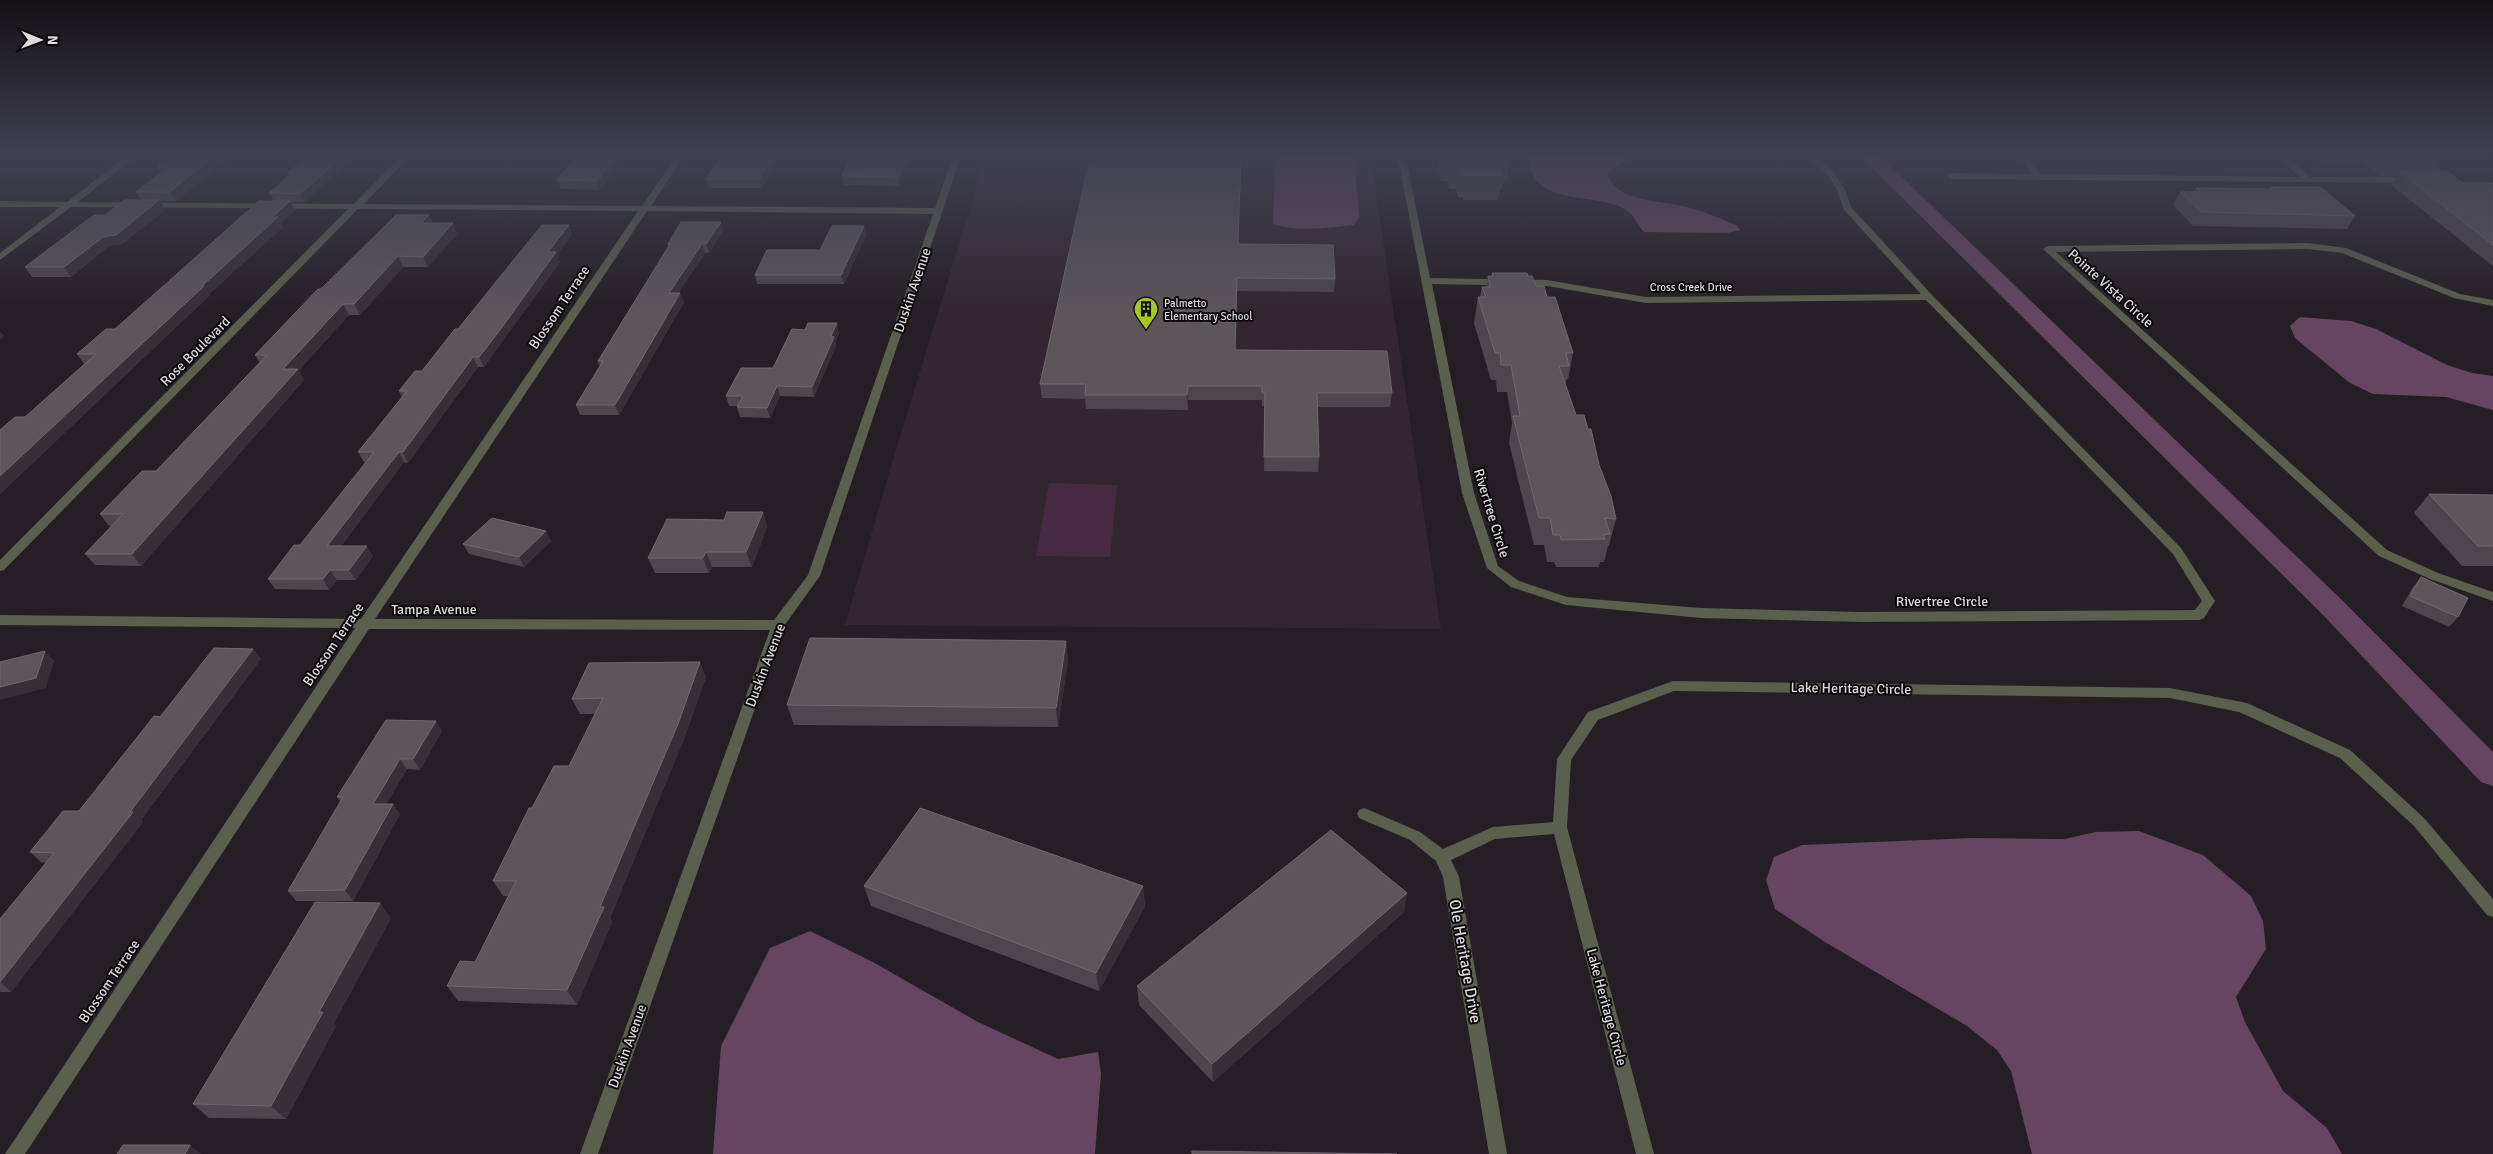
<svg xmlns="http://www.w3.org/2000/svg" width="2493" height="1154" font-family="Signika,sans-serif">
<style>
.built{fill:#322730}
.green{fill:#462a43}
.water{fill:#654561}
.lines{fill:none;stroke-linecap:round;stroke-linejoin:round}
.canal{fill:#654561;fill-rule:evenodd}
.minor{fill:#5a5f4e;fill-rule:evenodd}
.wall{fill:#4d464c}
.shaded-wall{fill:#362f35}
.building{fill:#5c565b;stroke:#706a70}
.labels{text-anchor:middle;stroke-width:4;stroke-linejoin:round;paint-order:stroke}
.far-street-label{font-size:11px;fill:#ddd9dc;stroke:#0c090c}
.far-poi-label{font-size:11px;fill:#ddd9dc;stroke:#0c090c;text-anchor:start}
.street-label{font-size:14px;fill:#ddd9dc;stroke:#0c090c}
.near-street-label{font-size:16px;fill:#ddd9dc;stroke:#0c090c}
</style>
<rect width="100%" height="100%" fill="#251e24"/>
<path class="built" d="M987,153H1370L1441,629L845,625L891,466Z"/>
<path class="green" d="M1049,483L1117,485L1110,557L1036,556Z"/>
<g class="water">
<path d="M1276,153H1354L1359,217L1354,225C1327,228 1298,232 1273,224Z"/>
<path d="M1526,153H1641L1619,164L1607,174C1617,203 1661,200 1686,207C1705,211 1721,219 1738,226L1740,230L1727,233L1644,232C1638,226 1635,217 1630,213C1606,192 1557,206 1535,179C1530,173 1529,161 1526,153Z"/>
<path d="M2300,317L2351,321L2376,329L2447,365L2472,373L2493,376V410L2446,397L2373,394L2350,383L2295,338L2290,326Z"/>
<path d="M2139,831L2203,855L2251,896L2263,921L2266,949L2236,997L2245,1022L2283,1091L2327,1128L2342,1154H2032L2011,1071L1997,1050L1967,1026L1825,942L1775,909L1766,880L1774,857L1802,845L1972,838L2064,839L2096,832Z"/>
<path d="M810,931L871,961L978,1022L1058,1059L1098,1052L1101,1074L1095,1154H713L721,1046L770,948Z"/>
</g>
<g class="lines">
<path class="canal" d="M1857,153H1877L2344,602L2493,752V786L2481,782L2324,616Z"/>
<g class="minor">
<path d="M130,153H140L78,202L354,204L404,153H413L364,204L642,206L678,153H686L651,206L935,208L954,153H962L820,576L784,626L598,1154H580L770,630L369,629L25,1154H5L355,628L0,625V615L361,619L638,211L358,209L4,570L0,571V560L348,209L71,207L0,260V253L60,207H0V201L67,202ZM647,211L933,214L808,575L774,620L375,619Z"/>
<path d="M1397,153H1405L1430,278L1547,280L1646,297L1921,294L1844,210L1837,190L1830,178L1801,153H1811C1832,167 1845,184 1851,207L1932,295L2181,548L2215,601L2204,618L2199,620L1862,622L1701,618L1566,605L1511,587L1487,568L1462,493ZM1432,284L1547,286L1646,303L1926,300L2173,554L2202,601L2195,610L1862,612L1701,608L1567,597L1519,581L1498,566L1474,493Z"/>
<path d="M2014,153H2023L2042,174L2300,177L2282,161L2269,153C2288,153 2297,165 2310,177H2411L2415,180L2411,183L1951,179L1947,176L1951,173L2033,174Z"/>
<path d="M2409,153H2419L2455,181L2448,183Z"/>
<path d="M2308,243L2346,248L2460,294L2493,300V306L2454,298L2342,253L2308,249L2056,252L2387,550L2438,573L2493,592V601L2430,579L2379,556L2043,249L2048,246Z"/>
<path d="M1673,681L2170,688L2247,703L2350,750L2424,818L2493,899V917L2487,915L2414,826L2340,758L2239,712L2170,698L1674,691L1598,720L1571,760L1567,827L1654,1154H1636L1554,834L1495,839L1451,860L1459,877L1507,1154H1489L1443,877L1436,861L1410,840L1359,818L1357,814L1359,810L1364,808L1369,810L1420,832L1443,849L1493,827L1553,822L1557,759L1588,712Z"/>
</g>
</g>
<g class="wall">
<path d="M173,153H234L176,201H160L165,210L122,244L109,246L71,277H32L25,267L105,215L142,200L136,192L161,173L157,166Z"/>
<path d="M311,153H359L304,202H290L295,210L281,223L283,227L209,294L210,295L0,494L25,417L85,364H84L77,354L115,329L274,201L269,193L289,176L288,173Z"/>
<path d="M580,153H624L615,165L616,168L600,190L561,189L557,180Z"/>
<path d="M723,153L774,154L776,163L762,188H709L706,179Z"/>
<path d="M852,153H912L899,186L844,185L842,176Z"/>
<path d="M1436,153H1509L1510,156L1507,180H1504L1503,189H1500L1498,200H1463V197H1458L1456,189H1449L1448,181H1441Z"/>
<path d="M2311,153H2422L2435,163L2429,172L2462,183H2493V266L2391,185L2397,176H2379L2360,161H2319Z"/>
<path d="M2271,187L2355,216L2347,229L2193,226L2173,205L2180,192H2194L2196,188L2270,189Z"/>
<path d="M429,215L432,223L457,234L428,267H403L360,315H349L299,370L304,380L141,566L95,565L85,554L112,526H109L100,514L156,471L260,363L255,355L321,289Z"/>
<path d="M569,225L572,234L557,254L560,262L504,339L484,367H478L408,463L404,462L341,546L373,556L356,580H337L329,590L275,589L268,579L300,545L366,462H364L358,452L402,397L399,391L422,371L458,329Z"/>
<path d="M864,226L866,235L844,284H757L755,275L820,250Z"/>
<path d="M723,231L709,253H705L678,293L684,302L619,415H580L576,405L600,366L598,361L669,247L668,244Z"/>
<path d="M1239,244L1335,279L1334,292L1237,291L1235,350L1392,393L1390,407H1317L1319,457L1318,472L1264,471L1265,406H1262V400H1188V410L1086,409L1085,399L1042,398L1040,384Z"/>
<path d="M1492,273L1528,276L1536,286L1547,297L1573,353L1568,379H1567L1565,385L1576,415L1599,465L1616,519L1609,546H1608L1604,562H1600L1599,567H1556L1554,562H1547L1544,545H1534L1509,443L1512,423L1507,392H1497L1496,380H1491L1474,323L1478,297H1480L1482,287H1486L1488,276H1492Z"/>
<path d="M839,333L835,342L836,346L814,397L780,396L770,418L740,417L737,407L738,406H729L726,396L773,368Z"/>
<path d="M2429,494L2493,495V566H2462L2414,513Z"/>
<path d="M763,512L767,527L752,567H712L709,573H655L648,558L724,520Z"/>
<path d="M551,541L524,567L469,554L463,544Z"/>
<path d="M2421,577L2458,617L2449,627L2402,606L2413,587Z"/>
<path d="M1066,641L1068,661L1058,727L794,725L787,705Z"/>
<path d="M253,649L261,659L141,820L143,822L11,992H0V919L46,863L41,862L30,852L79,811L160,717Z"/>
<path d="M706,677L684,739L610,918L612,922L577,1005L458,1001L447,986L475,962L508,896H503L493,881L532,808L569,766L595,714H580L572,699Z"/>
<path d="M442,731L420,770L407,769L386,804L400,814L353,901H296L288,891L341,802L337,797Z"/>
<path d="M864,886H1143L1145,906L1099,991L871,906Z"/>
<path d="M1407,893L1404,912L1213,1082L1139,1005L1137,986Z"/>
<path d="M391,918L334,1023L336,1026L286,1119L209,1118L193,1104Z"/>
</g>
<g class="shaded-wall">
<path d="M218,153H234L176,201L170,192Z"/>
<path d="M347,153H359L304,202L300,194Z"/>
<path d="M614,153H624L615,165L616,168L600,190L597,181L609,159Z"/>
<path d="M907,153H912L899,186L898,177Z"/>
<path d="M774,154L776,163L762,188L759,179Z"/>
<path d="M159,200L165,210L122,244L109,246L71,277L64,267L103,237Z"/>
<path d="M290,201L295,210L281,223L283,227L209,294L210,295L0,494V476Z"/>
<path d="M429,215L433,226L421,223Z"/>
<path d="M721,222L723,231L709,253L706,244Z"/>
<path d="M453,223L457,234L428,267L423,257Z"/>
<path d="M569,225L572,234L557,254L560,262L504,339L484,367L479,357L548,252Z"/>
<path d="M864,226L866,235L844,284L841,275Z"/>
<path d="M702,244L705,253L672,302L669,293Z"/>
<path d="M398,256L403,267L360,315L354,304Z"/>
<path d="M1237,278V291L1235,364V350Z"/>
<path d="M680,293L684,302L619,415L615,405Z"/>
<path d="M343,304L349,315L299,370L304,380L141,566L132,554L283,369Z"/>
<path d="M837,323L839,333L835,342L836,346L814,397L812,387Z"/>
<path d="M0,331L4,336L0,340Z"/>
<path d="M473,357L478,367L408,463L403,452Z"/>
<path d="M777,386L780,396L770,418L767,408Z"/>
<path d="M1188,386V410L1187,395Z"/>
<path d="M399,452L404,462L333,556L327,546Z"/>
<path d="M763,512L767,527L752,567L746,552Z"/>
<path d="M546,531L551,541L524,567L519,557Z"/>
<path d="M367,546L373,556L356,580L349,570Z"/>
<path d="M706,552L712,567L709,573L703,558Z"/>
<path d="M330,570L337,580L329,590L323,579Z"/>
<path d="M1066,641L1068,661L1058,727L1056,708Z"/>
<path d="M253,649L261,659L141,820L143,822L11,992L0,982Z"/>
<path d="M45,651L54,661L46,688L0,700V687Z"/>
<path d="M700,662L706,677L684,739L610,918L612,922L577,1005L567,990L600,907Z"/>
<path d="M436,721L442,731L420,770L413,759Z"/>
<path d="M400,759L407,769L380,815L373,804Z"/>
<path d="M393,804L400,814L353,901L345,890Z"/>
<path d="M1143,886L1145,906L1099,991L1096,973Z"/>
<path d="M1407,893L1404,912L1213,1082L1212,1064Z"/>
<path d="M380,903L391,918L334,1023L336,1026L286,1119L271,1106L319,1012Z"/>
<path d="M190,1145L201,1154H185Z"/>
</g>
<g class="building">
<path d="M173,153H218L170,192H136L170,166H157Z"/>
<path d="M311,153H347L300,194L269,193L292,173H288Z"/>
<path d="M580,153H614L609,159L613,160L597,181L557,180Z"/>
<path d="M723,153H755L774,154L759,179H706Z"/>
<path d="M852,153H907L898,177L842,176Z"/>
<path d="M1091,153H1241L1238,244L1333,245L1335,279L1237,278L1235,350L1387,351L1392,393H1317L1319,457H1264L1265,392H1262V386H1188L1187,395H1085L1086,384H1040Z"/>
<path d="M1443,153H1509L1510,156H1505L1506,165H1498L1502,175H1466V173H1461L1459,164L1452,165L1451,157H1443Z"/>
<path d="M2375,153H2422L2435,163L2387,162Z"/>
<path d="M2400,172H2448L2462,183H2493V245Z"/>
<path d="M2271,187H2320L2355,216L2201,212L2180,192H2200L2196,188L2274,189Z"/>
<path d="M125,200H159L116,235L103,237L64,267H25L94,215H105Z"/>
<path d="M259,201H290L272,217H278L202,286H204L0,476V430L15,417H25L96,354H77L106,329H115Z"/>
<path d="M396,215H429L421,223H453L423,257L398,256L354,304H343L283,369H298L132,554H85L123,514H100L142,471H156L267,355H255L318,289H321Z"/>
<path d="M681,222H721L706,244H702L669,293H680L615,405H576L603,361H598L670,244H668Z"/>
<path d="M542,225H569L548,252H556L500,330L479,357H473L403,452H399L327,546H367L349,570H330L323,579H268L294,545H300L374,452H358L407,391H399L415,371H422L455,329H458Z"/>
<path d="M832,226H864L841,275H755L767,250H820Z"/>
<path d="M1492,273H1527L1528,276H1532L1536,286H1544L1547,297H1555L1573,353H1566L1569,366H1559L1576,415H1584L1588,429H1591L1599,465L1611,496L1616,519L1605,518L1610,534L1603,535L1605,539L1561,540L1560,535H1553L1550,518H1539L1513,416H1520L1511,365H1501L1500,353H1495L1478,297H1486L1482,287H1490L1488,276H1493Z"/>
<path d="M808,323H837L831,336L834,337L812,387L777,386L767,408L737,407L743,396H726L741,368H773L792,329L805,330Z"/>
<path d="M2429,494L2493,495V546H2478Z"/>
<path d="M727,512H763L746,552H706L703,558H648L667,519L724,520Z"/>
<path d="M492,518L546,531L519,557L463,544Z"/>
<path d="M2421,577L2468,598L2458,617L2410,596Z"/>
<path d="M810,638L1066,641L1056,708L787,705Z"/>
<path d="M214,648L253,649L130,812H133L0,982V919L54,853L30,852L63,811H79L154,716L160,717Z"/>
<path d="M45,651L36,678L0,687V662Z"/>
<path d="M700,662L678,724L600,907H604L567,990L447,986L460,961L475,962L516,881H493L529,808H532L554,766H569L603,698L572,699L589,663Z"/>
<path d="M386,720L436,721L413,759H400L373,804H393L345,890L288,891L343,797H337Z"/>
<path d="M920,808L1143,886L1096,973L864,886Z"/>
<path d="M1331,830L1407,893L1212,1064L1137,986Z"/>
<path d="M315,902L380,903L319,1012H323L271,1106L193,1104Z"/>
<path d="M123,1145H190L185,1154H117Z"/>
<path d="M1192,1151L1397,1154H1192Z"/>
</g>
<linearGradient id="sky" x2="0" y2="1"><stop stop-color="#141014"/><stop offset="0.49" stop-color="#404150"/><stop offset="1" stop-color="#404150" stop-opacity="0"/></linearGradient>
<rect width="2493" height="315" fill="url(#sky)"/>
<defs>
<symbol id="building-pin" viewBox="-11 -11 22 30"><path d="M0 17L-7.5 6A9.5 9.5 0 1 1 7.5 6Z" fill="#a6c821" stroke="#0c090c"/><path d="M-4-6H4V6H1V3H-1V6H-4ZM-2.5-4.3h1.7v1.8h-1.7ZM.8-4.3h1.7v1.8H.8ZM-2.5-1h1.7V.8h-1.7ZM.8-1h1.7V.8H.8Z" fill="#111"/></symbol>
</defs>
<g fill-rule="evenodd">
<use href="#building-pin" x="1132" y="295" width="28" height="38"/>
</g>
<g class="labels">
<g class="far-street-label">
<text x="1691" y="291">Cross Creek Drive</text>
</g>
<g class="far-poi-label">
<text x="1164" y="307">Palmetto<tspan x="1164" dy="13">Elementary School</tspan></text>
</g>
<g class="street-label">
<text transform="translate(2111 288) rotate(42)" y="5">Pointe Vista Circle</text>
<text transform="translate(912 290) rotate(-71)" y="5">Duskin Avenue</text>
<text transform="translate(559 307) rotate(-56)" y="5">Blossom Terrace</text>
<text transform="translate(195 351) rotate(-45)" y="5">Rose Boulevard</text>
<text transform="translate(1492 513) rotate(73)" y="5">Rivertree Circle</text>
<text x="1942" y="606">Rivertree Circle</text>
<text x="434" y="614">Tampa Avenue</text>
<text transform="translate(333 644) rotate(-56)" y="5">Blossom Terrace</text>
<text transform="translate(765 665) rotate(-69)" y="5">Duskin Avenue</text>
<text transform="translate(1851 688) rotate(1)" y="5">Lake Heritage Circle</text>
<text transform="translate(109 981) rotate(-56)" y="5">Blossom Terrace</text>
<text transform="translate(1607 1007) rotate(75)" y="5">Lake Heritage Circle</text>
<text transform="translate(627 1046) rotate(-70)" y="5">Duskin Avenue</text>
</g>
<g class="near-street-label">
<text transform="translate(1466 961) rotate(80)" y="6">Ole Heritage Drive</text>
</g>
</g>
<g transform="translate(40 40) rotate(91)" stroke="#0c090c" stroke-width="4" paint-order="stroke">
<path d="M0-4L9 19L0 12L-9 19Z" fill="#ddd9dc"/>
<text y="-8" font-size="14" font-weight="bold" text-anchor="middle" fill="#ddd9dc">N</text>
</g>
</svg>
